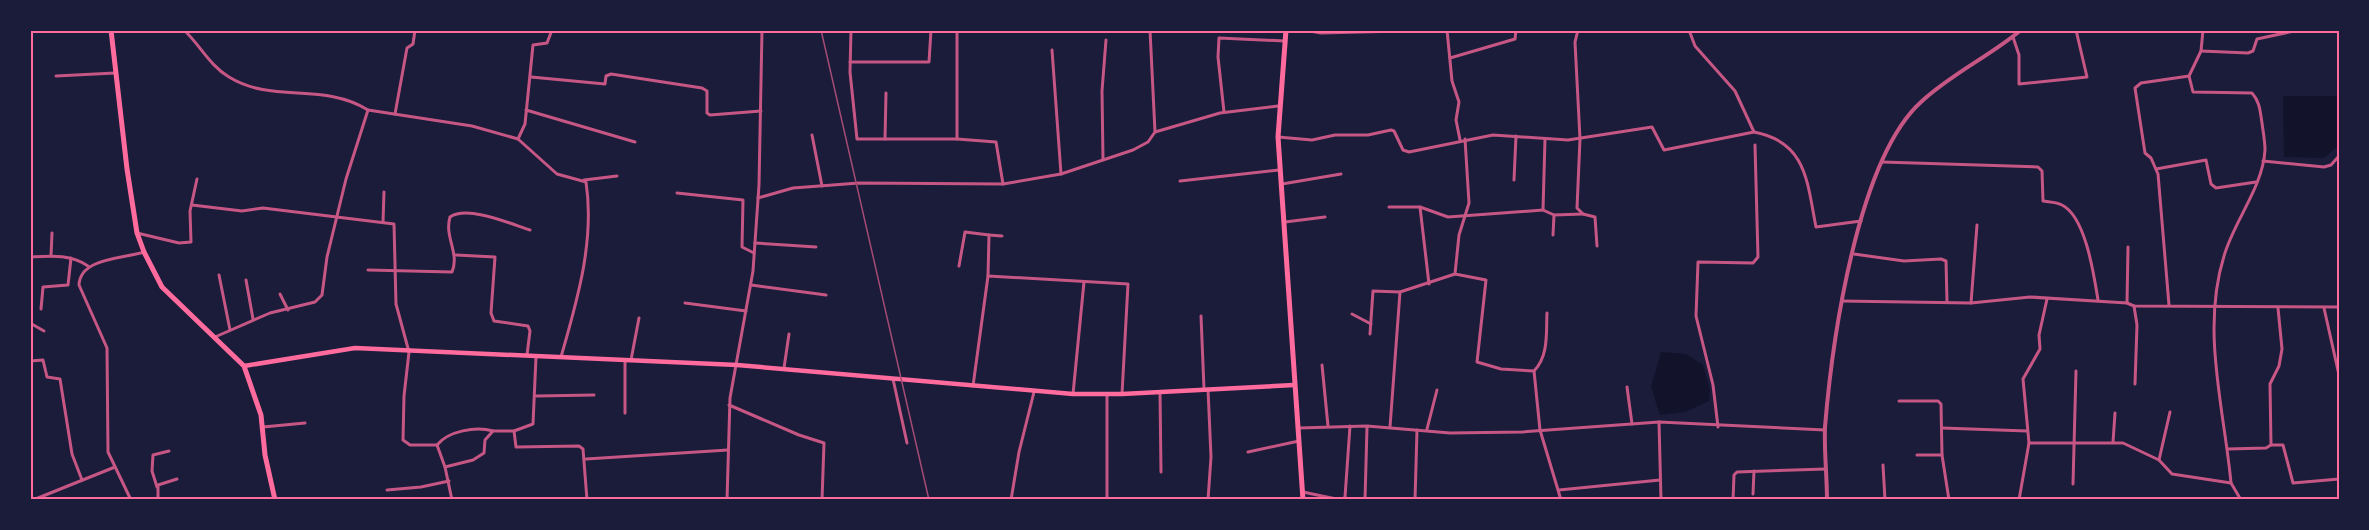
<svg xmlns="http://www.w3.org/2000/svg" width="2369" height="530" font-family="'Work Sans',sans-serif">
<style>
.water{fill:#12122b}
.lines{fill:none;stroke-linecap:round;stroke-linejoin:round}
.minor{stroke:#c65784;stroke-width:3}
.tertiary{stroke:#c65784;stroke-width:4}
.secondary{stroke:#ff6b9d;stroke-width:4.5}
.primary{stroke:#ff6b9d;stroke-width:5}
.rail{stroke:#a44b75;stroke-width:1.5}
.neatline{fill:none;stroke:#ff6b9d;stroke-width:2}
</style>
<rect width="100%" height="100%" fill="#1b1b3a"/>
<g class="water">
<path d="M2283,96H2339V145L2324,158L2284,157Z"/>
<path d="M1661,352L1686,354L1703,365L1710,390L1709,401L1685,412L1660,415L1651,387Z"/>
</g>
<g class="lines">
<g class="minor">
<path d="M184,30C200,45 209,65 229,77C273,104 323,82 368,110L472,126L518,139L557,174L586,182C595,241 577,301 561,357"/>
<path d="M851,30L850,72L857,139H957L996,142L1003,184L1061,174L1133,150L1148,142L1155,132L1220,113L1278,106"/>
<path d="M957,30V139"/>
<path d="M1150,30L1155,132"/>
<path d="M1304,30L1321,33L1401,31"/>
<path d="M1447,30L1452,81L1459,102L1456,120L1460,140"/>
<path d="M1578,30L1575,42L1580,139L1577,208L1583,214L1595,217L1597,246"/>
<path d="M1689,30L1695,46L1735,91L1754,132C1807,142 1807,182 1816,227L1861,221"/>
<path d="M2013,37L2019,55V84L2087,77L2076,30"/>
<path d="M1052,50L1061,174"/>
<path d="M2201,51L2248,53L2253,51L2257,39L2299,30"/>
<path d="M1450,58L1515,39L1516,30"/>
<path d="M850,62H929L931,30"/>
<path d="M56,76L115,73"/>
<path d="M2189,76L2201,51L2203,30"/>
<path d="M531,77L605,84L606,76L611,74L702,88L707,91V113L710,115L761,111"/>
<path d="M526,110L635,142"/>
<path d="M1224,112L1218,57L1219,38L1285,41"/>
<path d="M395,114L407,48L413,44L415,30"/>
<path d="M812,135L822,186"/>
<path d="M1278,137L1312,140L1335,135H1368L1391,130L1394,131L1403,150L1409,152L1493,135L1568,140L1652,127L1664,150L1754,132"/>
<path d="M518,139L525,124L533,45L547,43L552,30"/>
<path d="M885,139L886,93"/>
<path d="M1465,139L1469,203L1459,235L1455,274L1486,280L1477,362L1501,369L1534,371L1540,430L1561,500"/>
<path d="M1545,139L1543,210L1554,215L1553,235"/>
<path d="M1103,159L1102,91L1106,40"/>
<path d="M2263,161L2324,167L2331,165L2339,156"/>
<path d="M1882,162L2038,167L2042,171L2043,201C2048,202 2057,202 2062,205C2086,217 2094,276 2098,300"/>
<path d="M2156,169L2206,160L2211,184L2216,188L2256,182"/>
<path d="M584,180L617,176"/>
<path d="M1514,180L1516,136"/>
<path d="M1180,181L1279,170"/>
<path d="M1282,184L1341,174"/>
<path d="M677,193L743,200L742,247L754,253"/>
<path d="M758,198L793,188L859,183L1003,184"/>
<path d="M192,205L242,211L263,208L394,224L396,304L409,352L404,396L403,440L410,445H437L445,467L452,500"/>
<path d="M1389,207H1420L1448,217L1543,210"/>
<path d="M1420,207L1429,284"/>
<path d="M1554,215L1583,214"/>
<path d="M383,222L384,192"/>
<path d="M1285,222L1325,217"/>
<path d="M137,233L179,243L191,242L190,211L197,179"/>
<path d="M989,235L1002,236"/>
<path d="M755,243L816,247"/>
<path d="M1854,254L1904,261L1941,259L1946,261L1947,302"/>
<path d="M456,255L495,257L491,313L494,321L528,326L530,331L527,355"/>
<path d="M51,256L52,233"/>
<path d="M30,257C51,256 70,254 88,266"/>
<path d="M959,266L965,232L989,235L988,276"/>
<path d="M368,270L452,272C460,253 444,237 450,217C468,205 511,224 530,230"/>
<path d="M219,275L230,330"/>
<path d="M246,280L253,319"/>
<path d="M751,285L826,295"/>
<path d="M280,294L288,310"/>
<path d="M1842,301L1971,303L2030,297L2127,303L2134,306L2339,307"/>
<path d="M685,303L746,311"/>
<path d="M1971,303L1977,225"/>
<path d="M2127,303L2128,247"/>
<path d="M2169,305L2158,174L2151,158L2145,153L2135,88L2141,83L2189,76L2193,92L2252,93C2260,102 2260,111 2262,123C2263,131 2265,141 2265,150C2263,187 2234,221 2224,256C2201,330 2224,408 2231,483"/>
<path d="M2134,306L2137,325L2135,384"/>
<path d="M2324,308L2339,375"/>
<path d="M41,309L43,287L68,285L71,258"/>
<path d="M1352,314L1371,324"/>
<path d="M1201,316L1204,389"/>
<path d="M30,323L44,331"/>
<path d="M1370,334L1373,291L1400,292"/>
<path d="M215,337L270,313L315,302L322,295L327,257L346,179L368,110"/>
<path d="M625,360V413"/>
<path d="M631,360L639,318"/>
<path d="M30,361L43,360L47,377L60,379L72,454L82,480"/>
<path d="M1322,365L1328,426"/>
<path d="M784,368L789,334"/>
<path d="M1534,371C1549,356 1546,332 1547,313"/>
<path d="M893,379L907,443"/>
<path d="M973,386L988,276L1128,284L1122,394"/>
<path d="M1627,387L1632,424"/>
<path d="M1208,389L1211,457L1208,500"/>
<path d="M1160,392L1161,472"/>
<path d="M1073,394L1084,282"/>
<path d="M536,396L594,395"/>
<path d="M1899,401H1938L1941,404L1942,455L1949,500"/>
<path d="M729,405L799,435L824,443L822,500"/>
<path d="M1659,422L1661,500"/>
<path d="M263,427L305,423"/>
<path d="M1390,427L1400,292L1455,274"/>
<path d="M1718,427L1713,385L1696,316L1698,262L1753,263L1758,257L1755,145"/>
<path d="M1299,428L1367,426L1450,433L1522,432L1659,422L1825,430"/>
<path d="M1942,428L2027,431"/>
<path d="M1427,429L1437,390"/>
<path d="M514,431L516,447L579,446L583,449L587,500"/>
<path d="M2113,442L2115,413"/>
<path d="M2029,443H2123L2159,460L2172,474L2231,483L2241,500"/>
<path d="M437,445C448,431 476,426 493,431"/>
<path d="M2271,445H2283L2293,483L2339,479"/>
<path d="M2228,449L2266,448L2271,445L2270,384L2279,366L2282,349L2278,308"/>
<path d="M1248,452L1299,441"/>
<path d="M1917,455H1942"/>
<path d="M586,459L728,450"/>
<path d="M2159,460L2170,412"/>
<path d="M1883,465L1885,500"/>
<path d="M445,467L473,460L484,453L485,440L493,431H514L533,424L536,357"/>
<path d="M2073,484L2076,371"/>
<path d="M157,487L152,471L153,455L169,451"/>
<path d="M387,490L421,487L449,481"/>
<path d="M1559,490L1660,480"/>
<path d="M1303,492L1341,500"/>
<path d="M1753,494L1754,471"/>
<path d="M33,500L115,467"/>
<path d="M131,500L108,452L107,348L79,285C80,258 122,259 144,252"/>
<path d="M158,500V485L177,479"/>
<path d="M727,500L730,398L753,271L759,185L762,30"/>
<path d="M1011,500L1019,452L1034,392"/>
<path d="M1107,500V395"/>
<path d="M1342,500L1345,497L1350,426"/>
<path d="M1365,500L1367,427"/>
<path d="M1415,500L1417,430"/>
<path d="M1733,500L1734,475L1737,472L1826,469"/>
<path d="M2019,500L2029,443L2023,379L2040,349L2039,335L2047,299"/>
</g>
<path class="tertiary" d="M1827,500C1827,476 1824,451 1825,427C1832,342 1857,160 1921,102C1951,74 1990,56 2021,30"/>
<path class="secondary" d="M244,366L355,348L737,365L1073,394H1122L1294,385"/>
<g class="primary">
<path d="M111,30L127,169L137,233L144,252L162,287L244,366L261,415L265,455L275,500"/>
<path d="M1286,30L1278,137L1303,500"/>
</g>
<path class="rail" d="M821,30L929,500"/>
</g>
<rect width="2369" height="530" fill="none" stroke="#1b1b3a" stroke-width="63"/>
<rect x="32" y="32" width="2306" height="466" class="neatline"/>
</svg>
